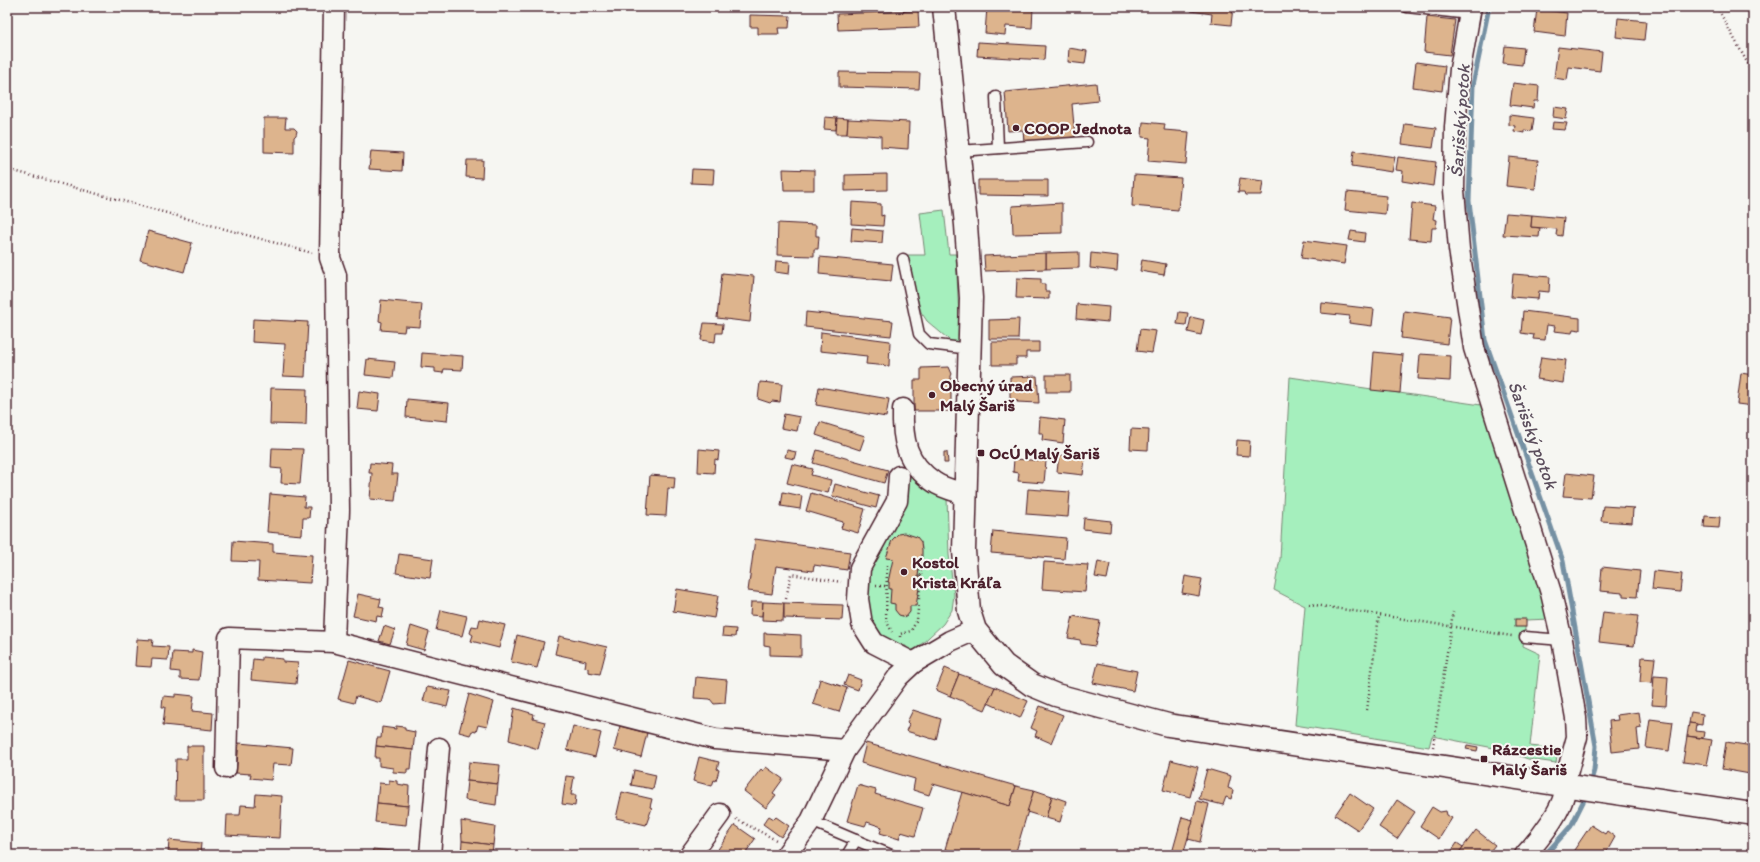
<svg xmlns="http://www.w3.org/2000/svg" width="1760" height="862" font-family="Itim,sans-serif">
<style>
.green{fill:#a5efbd;stroke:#788774}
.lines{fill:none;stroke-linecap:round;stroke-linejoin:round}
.stream{stroke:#7590a3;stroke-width:5}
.building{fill:#ddb48d;stroke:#4a1f2b}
.lane-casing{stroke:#4a1f2b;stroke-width:13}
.street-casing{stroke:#4a1f2b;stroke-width:23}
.secondary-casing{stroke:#4a1f2b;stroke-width:25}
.path{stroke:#4a1f2b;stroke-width:2.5;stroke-dasharray:1 3;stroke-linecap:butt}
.lane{stroke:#f6f6f2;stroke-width:10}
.street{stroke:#f6f6f2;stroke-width:20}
.secondary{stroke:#f6f6f2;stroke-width:22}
.poi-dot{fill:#4a1f2b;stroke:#f6f6f2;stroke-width:1.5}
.labels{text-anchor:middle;stroke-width:4;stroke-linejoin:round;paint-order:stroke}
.poi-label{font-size:17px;font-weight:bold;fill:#4a1f2b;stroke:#f6f6f2;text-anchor:start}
.water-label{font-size:18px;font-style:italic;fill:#5c4e5d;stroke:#f6f6f2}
</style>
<rect width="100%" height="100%" fill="#f6f6f2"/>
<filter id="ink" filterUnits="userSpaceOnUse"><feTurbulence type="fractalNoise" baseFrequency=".025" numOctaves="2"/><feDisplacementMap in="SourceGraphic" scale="8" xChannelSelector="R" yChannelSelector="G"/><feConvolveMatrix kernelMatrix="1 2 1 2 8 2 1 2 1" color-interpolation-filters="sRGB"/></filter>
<g filter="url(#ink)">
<g class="green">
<path d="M944,210L949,254H956L960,340L954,344L927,321L921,312L905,255H925L920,213Z"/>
<path d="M1290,377L1488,406L1551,619L1526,620L1523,646L1540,654L1530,746L1558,749L1556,763L1528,759L1499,749L1432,736L1429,747L1295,725L1305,606L1274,590L1280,559Z"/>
<path d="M904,455L947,498L949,555L954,595L952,610L943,624L915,650L906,651V646L893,645L872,628L867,605L870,564L903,504V465Z"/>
</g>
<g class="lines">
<g class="stream">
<path d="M1489,7L1473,85L1469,201L1485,340L1563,561L1596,746L1594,770L1590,784"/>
<path d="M1545,855L1571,826L1587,794"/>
</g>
</g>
<g class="building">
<rect x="833" y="7" width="73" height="3"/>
<path d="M987,7H1033L1032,28L1006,26L1005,35L985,33Z"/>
<path d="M1191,7H1233L1231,25L1211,23L1212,14L1191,11Z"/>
<path d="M1537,9L1567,13L1565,36L1534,32Z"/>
<path d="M918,11L919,27L838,30L837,14Z"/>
<path d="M750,15L790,16L789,28H778L779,34H758V27H750Z"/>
<path d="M1427,17L1455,20L1450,55L1424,52Z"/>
<path d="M1618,18L1646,21L1644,40L1616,37Z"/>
<path d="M978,42L1045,46L1044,60L977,56Z"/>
<path d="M1505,46L1524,48L1522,65L1503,63Z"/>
<path d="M1558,47L1602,52L1600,71L1569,67L1567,80L1554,78Z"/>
<path d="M1069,48L1087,51L1085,64L1068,62Z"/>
<path d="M1416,62L1445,66L1442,91L1413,87Z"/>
<path d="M839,72L920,73L919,89L839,87Z"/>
<path d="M1096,83L1098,101L1072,104L1075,137L1024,142L1023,130L1008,131L1005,92Z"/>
<path d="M1513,83L1539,86L1538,101H1534L1533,108L1510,105Z"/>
<path d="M1554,107L1568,109L1566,119L1553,117Z"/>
<path d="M1509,115L1534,118L1532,131L1524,130V133L1514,131L1515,126L1509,125Z"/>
<path d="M825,117L837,118L836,130L824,129Z"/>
<path d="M264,118H286L285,128H294L297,131L296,135L294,137V153L264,152Z"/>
<path d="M837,118L848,119L847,134H836Z"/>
<path d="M848,119L909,122L908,149L881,147V136L847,134Z"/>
<path d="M1143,122L1165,124L1164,130L1189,132L1186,164L1148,161L1150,138L1142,137Z"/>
<path d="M1553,122L1567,123L1565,130L1552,129Z"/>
<path d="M1405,124L1436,128L1433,148L1402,144Z"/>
<path d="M371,151L403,153L402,171L369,169Z"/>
<path d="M1354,151L1395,157L1392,172L1352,166Z"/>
<path d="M1398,157L1436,162L1433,186L1402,181L1403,171L1396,170Z"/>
<path d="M1509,157L1538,160L1535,189L1506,186Z"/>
<path d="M467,160H483L482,178L466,177Z"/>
<path d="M692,169L714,170L713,184L691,183Z"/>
<path d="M783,169L814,170V190H784Z"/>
<path d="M887,174V190L845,191V175Z"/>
<path d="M1134,175L1181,178L1178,210L1132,206Z"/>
<path d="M1240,178L1263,181L1261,195H1245L1244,192H1238Z"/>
<path d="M978,180H1048V196L978,195Z"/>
<path d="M1347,192L1387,196L1385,214L1345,210Z"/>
<path d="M852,202L881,204V216L884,215L883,226L851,224Z"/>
<path d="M1062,203V233L1013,234L1012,206Z"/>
<path d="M1412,203L1435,206L1433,219L1437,220L1436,228H1432L1431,241L1409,239Z"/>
<path d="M1506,213L1532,215L1531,227L1540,228L1539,237L1503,235Z"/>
<path d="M1532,215L1564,218L1562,236L1556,235L1557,229L1531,227Z"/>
<path d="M778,223L816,225V236H819L818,249H814V256L777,255Z"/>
<path d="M852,228L883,231L882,243L851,241Z"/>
<path d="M148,231L192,243L184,272L140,260Z"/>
<path d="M1351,231L1365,233L1364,242L1349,240Z"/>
<path d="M1304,240L1347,246L1344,264L1301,258Z"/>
<path d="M1079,252V268L1046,269V253Z"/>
<path d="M1046,253V269L985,271L984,256Z"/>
<path d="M1091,253L1118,256L1117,271L1090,268Z"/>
<path d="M820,257L893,264L891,281L819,274Z"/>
<path d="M1142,260L1166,264L1164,275L1140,271Z"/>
<path d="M776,261L790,262L789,274L775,272Z"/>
<path d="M722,273L754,276L750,322L717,318Z"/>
<path d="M1513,274L1550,277L1549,292L1539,291L1538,299L1511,297Z"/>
<path d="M1017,278L1041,279V284H1045V291H1049V299L1016,298Z"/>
<path d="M381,300L422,304L420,327L405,326L404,332L381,330L382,322L379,321Z"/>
<path d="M1322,303L1374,309L1372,326L1349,323L1350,316L1321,313Z"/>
<path d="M1077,304L1109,307L1108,322L1076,319Z"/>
<path d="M1404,311L1450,317L1447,344L1401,338Z"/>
<path d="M1523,311L1580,318V330L1573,329L1572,333L1554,331L1555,326L1547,325L1545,340L1533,339L1534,335L1521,333Z"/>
<path d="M806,312L893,321L891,336L805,327Z"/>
<path d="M1179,312L1188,313L1186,325L1177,324Z"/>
<path d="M1191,317L1204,320L1201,335L1188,332Z"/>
<path d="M253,319L308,322L305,377L283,376L285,344L252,342Z"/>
<path d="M1019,319L1018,339H989V320Z"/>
<path d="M704,323L723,324L722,333H716L715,342L701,340Z"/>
<path d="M1140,329L1156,331L1152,353L1137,351Z"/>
<path d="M821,332L890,341L889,366L866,364L867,356L820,351Z"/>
<path d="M992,342H1039V352H1026V358H1016V365H992Z"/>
<path d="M1374,352L1403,355L1400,393L1371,390Z"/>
<path d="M422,353L463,356L462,370L444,369L443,373L435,372V368L421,367Z"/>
<path d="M1420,354L1451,356L1450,381L1418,379Z"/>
<path d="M1541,357L1566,360L1563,383L1537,379Z"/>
<path d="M367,359L395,362L393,378L365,375Z"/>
<path d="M949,367L952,374L951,376V411H914V380H921V368Z"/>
<path d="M1741,373L1753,375V406L1737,404Z"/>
<rect x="1046" y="375" width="24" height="17"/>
<path d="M1037,376L1039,403L1017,402L1018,401L1010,400V377Z"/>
<path d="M760,382L782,384L780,402L772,401L770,403L758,399Z"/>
<path d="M819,387L889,399L886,417L816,405Z"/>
<path d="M271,388L307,389L306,425L270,424Z"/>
<path d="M359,391L380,394L378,411L357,409Z"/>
<path d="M407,399L449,403L447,421L406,417Z"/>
<path d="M784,414L800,417L797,431L781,428Z"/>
<path d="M1040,417L1065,420L1063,443L1042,440L1043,433H1039Z"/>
<path d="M820,422L865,436L860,450L816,435Z"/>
<path d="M1131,429L1149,430L1148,450L1130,449Z"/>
<path d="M1237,440L1250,441L1249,456L1236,455Z"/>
<path d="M272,448L303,449L300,484L281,483L282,469L271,468Z"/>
<path d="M699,449L719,451L718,460L715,459L714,473L698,472Z"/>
<path d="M787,450L796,452L794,459L785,457Z"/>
<path d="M817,450L888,470L884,483L813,463Z"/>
<path d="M944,452H947L948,463H944Z"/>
<path d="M1059,455L1085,458L1083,475L1057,472Z"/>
<path d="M1014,459L1046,461L1044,483L1018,481L1019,473L1013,472Z"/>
<path d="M370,463L392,465L391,474H398L395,501L370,499L372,473H369Z"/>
<path d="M792,464L813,469L811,475L831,480L828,493L787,483Z"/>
<path d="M1566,473L1594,476L1591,498L1563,496Z"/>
<path d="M650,475L675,477L674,489L668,488L666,516L647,515Z"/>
<path d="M835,484L879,496L876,508L832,496Z"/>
<path d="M1028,489L1070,492L1068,517L1026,514Z"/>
<path d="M783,492L802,496L800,509L781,506Z"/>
<path d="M811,493L865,509L858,533L841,528L843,522L806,511Z"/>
<path d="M270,494L305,497L304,507H310L309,518H303L302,535L267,532Z"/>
<path d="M1603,506L1635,508L1633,509L1632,523L1601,521Z"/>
<path d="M1705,516L1720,517L1719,528L1704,527Z"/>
<path d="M1084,518L1111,521L1110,532L1083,529Z"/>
<path d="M993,531L1066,538L1064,559L991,553Z"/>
<path d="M904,533L917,537L921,542L922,550V562H917L916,569H919L918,576H921L916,606H910V612L906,617L899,615L895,610V604L890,603L891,589H889V582H888L893,559L886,558L892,540L898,534Z"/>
<path d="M755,539L850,552L847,570L814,565L813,571L776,566L772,594L748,591Z"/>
<path d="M233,541L273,544V552L312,555L310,583L258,580L259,562L232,561Z"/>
<path d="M399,554L433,559L430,578L396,573Z"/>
<path d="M1098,561L1110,564L1107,579L1095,577Z"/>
<path d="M1044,562L1088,565L1085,592L1042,589Z"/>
<path d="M1602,567L1640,571L1637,597L1623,596V593L1600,591Z"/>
<path d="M1654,571L1682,574L1680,592L1652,589Z"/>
<path d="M1185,576L1202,579L1199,596L1182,593Z"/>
<path d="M677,589L718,596L714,618L673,611Z"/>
<path d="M358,594L381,599L379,607L384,608L382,617L377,616L376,621L353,616Z"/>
<path d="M751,602H763L762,616L750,615Z"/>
<path d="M763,602L784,603L783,621L762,620Z"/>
<path d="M784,603L843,605L842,620L784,618Z"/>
<path d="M441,610L467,616L462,636L436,630Z"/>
<path d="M1603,612L1638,616L1634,646L1599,642Z"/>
<path d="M1073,616L1100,621L1095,646L1081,644L1080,640L1068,638Z"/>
<path d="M480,619L505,625L499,648L471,641L473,635L470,633L472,626L478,627Z"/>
<rect x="1515" y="619" width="11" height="8"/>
<path d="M384,626L395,630L390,644L379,641Z"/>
<path d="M411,626L429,632L424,650L406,645Z"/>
<path d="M723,628L736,629L735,637L722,636Z"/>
<path d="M764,633L801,635V656L770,655V646L764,645Z"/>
<path d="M517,635L544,642L537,668L511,662Z"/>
<path d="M559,636L607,647L600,674L588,672V668L585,667L586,661L555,654Z"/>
<path d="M137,639L153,640L152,646L169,647L168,660L152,659L151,667L135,666Z"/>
<path d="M192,650L202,652L199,680L180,679V672L171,671L173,652L192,653Z"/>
<path d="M262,657L283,659V662L298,663L296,684L251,680L253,659L262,660Z"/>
<path d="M1642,657L1655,658L1652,683L1640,682Z"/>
<path d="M349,660L390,671L381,703L356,696L354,703L338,699Z"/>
<path d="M1098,663L1137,671L1133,691L1093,683Z"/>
<path d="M945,668L959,674L950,696L936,690Z"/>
<path d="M959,674L995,687L985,710L950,696Z"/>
<path d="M848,675L861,680L858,690L844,685Z"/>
<path d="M1654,676L1668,677L1666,706L1652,705Z"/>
<path d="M696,677L727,680L725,703L714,704L710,699L694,698Z"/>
<path d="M820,679L847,688L839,712L813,704Z"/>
<path d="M427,687L451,691L447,707L423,701Z"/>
<path d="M995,687L1028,701L1020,718L988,703Z"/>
<path d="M175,694L194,696L192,711L213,713L212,730L163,725L165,707H162L163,696L175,697Z"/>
<path d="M469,694L494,702L487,727L478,725L476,732L472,731L470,735L459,732Z"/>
<path d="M1040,706L1063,715L1051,743L1035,736L1037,731L1031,728Z"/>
<path d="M514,708L534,714L533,719L545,722L538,749L509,740Z"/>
<path d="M913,710L941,719L936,740L906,731L909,724L907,722Z"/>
<path d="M1639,712L1641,728L1637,729L1639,749L1612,752L1609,721L1618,720L1617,715Z"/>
<path d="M1691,712L1703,714L1702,725L1689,723Z"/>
<path d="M1650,719L1673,722L1669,751L1646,748Z"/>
<path d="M1689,723L1697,724L1696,731L1704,732L1703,738L1687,736Z"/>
<path d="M396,726L405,727V730L415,732L413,750L376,746L377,738H381L382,727L396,729Z"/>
<path d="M573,726L601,733L595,757L567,750Z"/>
<path d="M620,726L647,733L641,757L614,750Z"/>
<path d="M1687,736L1712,740L1707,765L1683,762Z"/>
<path d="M1726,742L1753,746L1750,774L1722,769Z"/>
<path d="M239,743L293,748L291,765L273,764L271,780L250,778L251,774L236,773Z"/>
<path d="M866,743L1016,786L1010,806L933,784L929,795L913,790L915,779L861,763Z"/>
<path d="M1467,745L1478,747L1477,751L1466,749Z"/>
<path d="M187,746H204V800H175L176,759H187Z"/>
<path d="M376,746L413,750L411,769H407V773L393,772V768L379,766V758H375Z"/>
<path d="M699,757L719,762L717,769L719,770L716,781L714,780L712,786L693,781Z"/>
<path d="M1171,760L1198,767L1190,797L1163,790Z"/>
<path d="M469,762L500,765L498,784L467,781Z"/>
<path d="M766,767L783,779L773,793L776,795L766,808L744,791L761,769L763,771Z"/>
<path d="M1207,769L1231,776L1228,788L1233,790L1231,799L1226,797L1223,805L1199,799Z"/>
<path d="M634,770L656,775L653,789L631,785Z"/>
<path d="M566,776L574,777L571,795H576L575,806L562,804Z"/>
<path d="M389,780L397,781V784L409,786L408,806L377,803L379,783L389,784Z"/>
<path d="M467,781L498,784L496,805L465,800Z"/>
<path d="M858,785L876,790L875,794L923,808L915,836L901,832L899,839L880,833L882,827L867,822L865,826L847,821Z"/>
<path d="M1016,786L1034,790L1015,855H964L945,849L962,792L1010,806Z"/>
<path d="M1034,790L1052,796L1046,818L1027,812Z"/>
<path d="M622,792L652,799L650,807L652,808L646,825L616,818Z"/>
<path d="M1350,793L1373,809L1358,830L1335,815Z"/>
<path d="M256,794L282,796L280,838L226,835L227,815H240L241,805L255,806Z"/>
<path d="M1052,796L1066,801L1060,822L1046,818Z"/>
<path d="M1397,800L1415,812L1397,839L1379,827Z"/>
<path d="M1197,801L1209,804L1200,842L1188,839Z"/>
<path d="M377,803L408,806L406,825L375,822Z"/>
<path d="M1432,807L1440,812L1446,811L1447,815L1452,818L1439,839L1420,826Z"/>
<path d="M769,816L774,819L776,817L789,826L781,837L763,824Z"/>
<path d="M1182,817L1193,820L1183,855H1178L1172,853Z"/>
<path d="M461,821L495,827L493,845L462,841Z"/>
<path d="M735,825L755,839L744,855H714Z"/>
<path d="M1591,825L1605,834L1607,831L1615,837L1606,853L1609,855H1576L1572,853Z"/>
<path d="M1476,830L1495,845L1487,855H1457Z"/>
<path d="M169,840L201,843L200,855H168Z"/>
<path d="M462,841L493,845L492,855H461Z"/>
<path d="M1457,843L1463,847L1457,855H1449Z"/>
<path d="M373,849L402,852V855H372Z"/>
<path d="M1696,849L1702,855H1690Z"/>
<path d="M1635,850L1640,855H1630Z"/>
</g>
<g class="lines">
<defs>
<g id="lane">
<path d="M1407,7L1469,14"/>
<path d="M996,97L998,148"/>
<path d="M959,151L1087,142"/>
<path d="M903,259L919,334L929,344L970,349"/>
<path d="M1525,637L1562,640"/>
<path d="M811,821L891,855"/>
<path d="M847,855L856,840"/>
</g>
<g id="street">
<path d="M334,7L330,258L336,275L339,510L334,642"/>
<path d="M1471,7L1460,69L1455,127L1454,190L1459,249L1474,348L1551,593L1562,640L1576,718L1577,737L1564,785C1570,802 1537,842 1525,855"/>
<path d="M903,409C902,440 906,463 934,482C942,488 955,491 965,494"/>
<path d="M899,476L897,501L860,568L858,599L862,624L874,643L913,663"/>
<path d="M226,768L229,638L334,642L715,739L845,750"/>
<path d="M430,855L439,748"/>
<path d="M690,855L720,814"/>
<path d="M786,855L811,821L845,750L898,677L913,663L950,641L975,630"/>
</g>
<path id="secondary" d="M944,7L966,225L971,298L964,551L969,611L975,630L1004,665L1032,685L1056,695L1168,725L1753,814"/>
</defs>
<use href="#lane" class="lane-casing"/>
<use href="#street" class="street-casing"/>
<use href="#secondary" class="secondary-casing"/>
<g class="path">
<path d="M1717,7L1748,64L1753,89"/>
<path d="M7,169L312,253"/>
<path d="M887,565L886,620L892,632"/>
<path d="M876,586H886"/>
<path d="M786,599L791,574L841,582"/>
<path d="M1309,604L1512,636"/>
<path d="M900,637V634L911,631L917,620L922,565"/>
<path d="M1367,710L1379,615"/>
<path d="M1433,747L1453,612"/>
<path d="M736,819L776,840"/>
</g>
<use href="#lane" class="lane"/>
<use href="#street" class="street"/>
<use href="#secondary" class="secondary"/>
</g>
</g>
<g class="poi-dot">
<circle cx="1016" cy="128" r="4"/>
<circle cx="932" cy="395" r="4"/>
<rect x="977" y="449" width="8" height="8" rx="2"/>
<circle cx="904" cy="572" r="4"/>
<rect x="1480" y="755" width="8" height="8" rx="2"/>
</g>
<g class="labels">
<g class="poi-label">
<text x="1024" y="134">COOP Jednota</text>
<text x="940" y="391">Obecný úrad<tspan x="940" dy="20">Malý Šariš</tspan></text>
<text x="989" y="459">OcÚ Malý Šariš</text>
<text x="912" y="568">Kostol<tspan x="912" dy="20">Krista Kráľa</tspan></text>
<text x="1492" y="755">Rázcestie<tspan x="1492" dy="20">Malý Šariš</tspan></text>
</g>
<g class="water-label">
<text transform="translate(1460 121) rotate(-86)" y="6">Šarišský potok</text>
<text transform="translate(1533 435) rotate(70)" y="6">Šarišský potok</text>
</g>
</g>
<rect width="1760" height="862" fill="none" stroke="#f6f6f2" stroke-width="24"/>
<rect x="12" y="12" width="1736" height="838" fill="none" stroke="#4a1f2b" stroke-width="1.5" filter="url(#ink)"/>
</svg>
